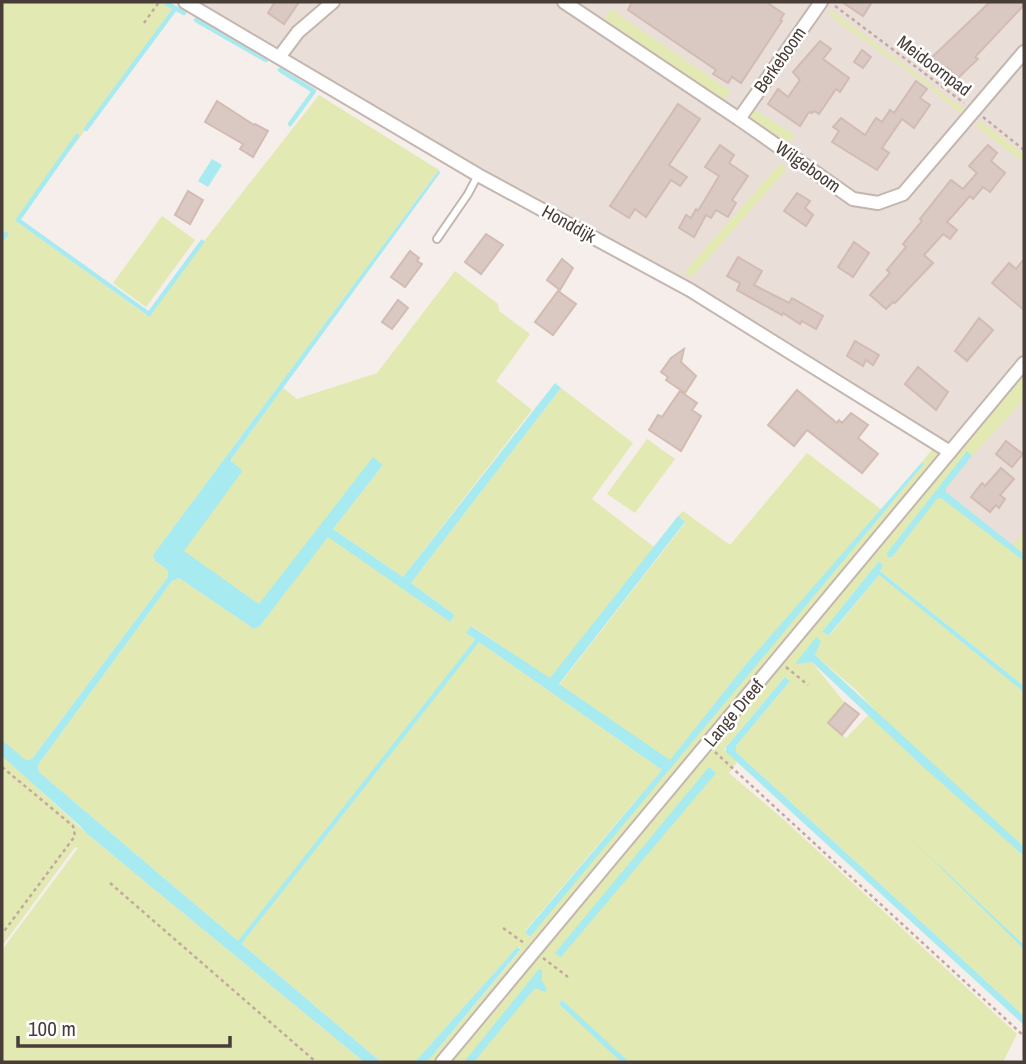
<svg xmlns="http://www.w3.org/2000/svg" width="1026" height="1064" font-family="'Archivo Narrow',sans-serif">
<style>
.residential{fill:#e9ded8}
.green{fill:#e3e9b3;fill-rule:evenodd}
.water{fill:#a7ebf1}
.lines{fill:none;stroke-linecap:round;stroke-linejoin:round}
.stream{stroke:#a7ebf1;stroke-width:4.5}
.building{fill:#dac9c2;stroke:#d2bbb2;stroke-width:2}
.service-casing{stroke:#c4b6af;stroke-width:10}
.minor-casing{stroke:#c4b6af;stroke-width:16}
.path{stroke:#c3a99d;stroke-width:2.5;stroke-dasharray:3.5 3.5;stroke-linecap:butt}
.service{stroke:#fff;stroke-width:6}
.minor{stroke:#fff;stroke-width:12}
.labels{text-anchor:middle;stroke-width:5;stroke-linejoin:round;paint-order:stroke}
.street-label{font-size:18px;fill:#493d38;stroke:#fff}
</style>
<rect width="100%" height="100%" fill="#f5eeea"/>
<path class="residential" d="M176,2H1024V555L945,493L941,453L687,294Z"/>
<g class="green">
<path d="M2,2H168L174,4L175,9L17,222L146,315L319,95L439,170L153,555L155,561L168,570V577L32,759L26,760L2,741Z"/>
<path d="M611,9L730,91L724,100L604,19Z"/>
<path d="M831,10L966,111L962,115L929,87L829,15Z"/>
<path d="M755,110L795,135L790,142L748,120Z"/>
<path d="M980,121L1024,155V163L976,126Z"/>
<path d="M780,164L787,169L691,278L684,272Z"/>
<path d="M162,216L195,240L146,307L113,283Z"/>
<path d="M455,271L498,304L499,311L530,334L496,381L532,410L403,577L333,529L383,465L259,605L186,554L183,551L185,548L232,463V458L283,388L297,399L377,373Z"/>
<path d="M1024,372V400L972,456L946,488L945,493L1012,546L1024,531V686L879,570L883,565L879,561L822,632L830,635L879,575L1024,688V1016L736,752V746L790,681L785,677L724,749L737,762L729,773L783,819L1017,1034L1003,1062H448L755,694L779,669ZM816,638L815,655L856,690L874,709L846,738L828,723L845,703L811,661Z"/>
<path d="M561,388L633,443L592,499L654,547L550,679L472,626L466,633L662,770L669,760L559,685L685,523L678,516L683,511L730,545L807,453L882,510L746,664L681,748L754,667L924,464L922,462L934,447L942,452L526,955L432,1062H427L521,950L520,947H517L415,1062H381L39,772L38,765L172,581L179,578L254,629L260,626L328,536L450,622L455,615L411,583ZM641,794L530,937H529L525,931Z"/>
<path d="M647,439L675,459L635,513L607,494Z"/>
<path d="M2,755L86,833L364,1062H2V950L78,848L75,847L2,946Z"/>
</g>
<g class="water">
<path d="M212,159L222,165L208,187L198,181Z"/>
<path d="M439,170L440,173L232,458L231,461L242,470L241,473L184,551L259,604L373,457L383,465L333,529L403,577L555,383L561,388L411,583L455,615L450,622L328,537L260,626L254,629L179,578L172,581L38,765L39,772L381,1062H364L86,833L80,826L2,756V740L26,760L32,759L168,577V570L155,561L153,555Z"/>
<path d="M967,451L972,456L946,488V492L1024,554V561L941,498L937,499L892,557H888L887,553Z"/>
<path d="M922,462L924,464L530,937L525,932L662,770L466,633L471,626L550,678L678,516L685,522L559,684L670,760L746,664Z"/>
<path d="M879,561L883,565L880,571L1024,686V692L879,575L829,635L822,632Z"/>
<path d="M816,637L821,641L815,655L1024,847V856L921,765L812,662L795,664Z"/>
<path d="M785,677L790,681L736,746V752L1024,1016V1025L726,752V747Z"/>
<path d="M709,767L716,773L561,957L555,953Z"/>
<path d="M907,835L1024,945V949Z"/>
<path d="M517,947L521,949L427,1062H415Z"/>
<path d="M539,969L542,970V981L547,989L545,992L535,988L474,1062H464Z"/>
<path d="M562,1000L629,1062H621L559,1004Z"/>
</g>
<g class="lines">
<g class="stream">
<path d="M166,3L184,13"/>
<path d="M196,20L266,60"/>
<path d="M280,70L314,91L290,124"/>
<path d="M86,129L175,9"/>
<path d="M77,136L18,220L149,314L202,242"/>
<path d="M2,239L6,234"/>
<path d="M240,942L477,641"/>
</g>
</g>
<g class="building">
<path d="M275,2H299L284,24L268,13Z"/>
<path d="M632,2H766L784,14L780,20L782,21L741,83L732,77L728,83L713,74L716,70L628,10Z"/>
<path d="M842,2H872L863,16Z"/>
<path d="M990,2H1024V5L975,57L978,59L958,78L947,67L943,72L930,59Z"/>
<path d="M820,41L831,49L823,59L849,78L840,92L836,89L819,114L814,111L812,113L809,112L800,126L768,104L778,89L788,97L800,80L793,72Z"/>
<path d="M862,50L871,57L863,68L854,62Z"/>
<path d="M916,81L927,89L920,98L930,105L914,128L902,119L882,148L889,153L877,170L832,142L839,131L833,127L841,118L865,135L876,118L882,122L890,110L894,113Z"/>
<path d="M217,101L254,125L255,124L268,131L253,157L240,149L243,144L205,122Z"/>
<path d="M678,104L700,119L669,165L687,177L680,186L671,180L646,217L635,209L629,218L610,206Z"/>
<path d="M720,145L734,155L729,163L748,176L732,200L736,203L728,217L716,210L711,218L706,215L694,237L679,228L686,215L691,218L696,209L698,211L719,176L705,167Z"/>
<path d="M988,145L997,153L991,161L1005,173L990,192L983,187L973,199L970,196L947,222L957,230L950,239L943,234L924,255L933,263L895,303L893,302L886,309L870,295L890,273L887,270L906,247L903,244L922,221L920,219L951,180L963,189L977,173L969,166Z"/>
<path d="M188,191L203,200L190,224L175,215Z"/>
<path d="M797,193L810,201L805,208L813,215L806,226L784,211Z"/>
<path d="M486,234L503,245L481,274L465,262Z"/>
<path d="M854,242L869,253L853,277L838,267Z"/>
<path d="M410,251L419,258L417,261L422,264L405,287L391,277Z"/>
<path d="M738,257L762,271L754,285L789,303L792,298L823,316L816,329L802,321L800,324L783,313L782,315L737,290L740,283L727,276Z"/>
<path d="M562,259L573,268L560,290L547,280Z"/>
<path d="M1024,259V310L992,283L1009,263L1016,269Z"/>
<path d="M558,291L576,304L553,335L535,322Z"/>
<path d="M398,300L408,308L392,329L382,322Z"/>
<path d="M979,318L993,330L967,361L955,351Z"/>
<path d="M855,341L879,355L873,365L866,360L863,366L847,356Z"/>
<path d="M684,349L681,362L696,376L685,393L666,380L668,377L661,372L671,358Z"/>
<path d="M918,367L948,392L936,410L905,384Z"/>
<path d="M797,390L837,423L839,420L842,423L851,413L868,425L858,438L878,454L862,473L807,430L794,446L768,425Z"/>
<path d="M680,391L697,403L692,410L701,416L681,451L649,430L658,415L662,417Z"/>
<path d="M1006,441L1023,454L1012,467L996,454Z"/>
<path d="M1001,468L1014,479L1000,495L1005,499L999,508L996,505L990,512L971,497L982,483L985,486Z"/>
<path d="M845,703L859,714L842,735L828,723Z"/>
</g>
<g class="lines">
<defs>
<path id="service" d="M437,239L468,194L478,175"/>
<g id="minor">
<path d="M185,2L478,175L690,290L950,452"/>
<path d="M564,2L739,119L853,199L878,203L903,194L1024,52"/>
<path d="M280,56L298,32L333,2"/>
<path d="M739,119L821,2"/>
<path d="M442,1062L1024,363"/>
</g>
</defs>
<use href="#service" class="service-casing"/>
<use href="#minor" class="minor-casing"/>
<g class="path">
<path d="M835,6L964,103"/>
<path d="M144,23L159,2"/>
<path d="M983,117L1024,150"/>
<path d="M786,667L808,685"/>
<path d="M715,752L1024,1036"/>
<path d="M2,767L73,826L75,836L2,934"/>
<path d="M110,883L316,1062"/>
<path d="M503,928L524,943"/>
<path d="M543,958L568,977"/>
</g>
<use href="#service" class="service"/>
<use href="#minor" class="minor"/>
</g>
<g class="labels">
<g class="street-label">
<text transform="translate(780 60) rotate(-55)" y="6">Berkeboom</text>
<text transform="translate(934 66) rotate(37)" y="6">Meidoornpad</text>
<text transform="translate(808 167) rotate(35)" y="6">Wilgeboom</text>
<text transform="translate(569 224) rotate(29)" y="6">Honddijk</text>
<text transform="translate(734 713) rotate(-50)" y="6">Lange Dreef</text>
</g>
</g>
<rect width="1026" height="1064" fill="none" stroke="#493d38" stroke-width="7"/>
<path d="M18 1036v10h212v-10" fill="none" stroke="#493d38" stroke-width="3.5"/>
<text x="28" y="1036" font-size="21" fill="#493d38" stroke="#ffffff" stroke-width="5" paint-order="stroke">100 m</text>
</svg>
